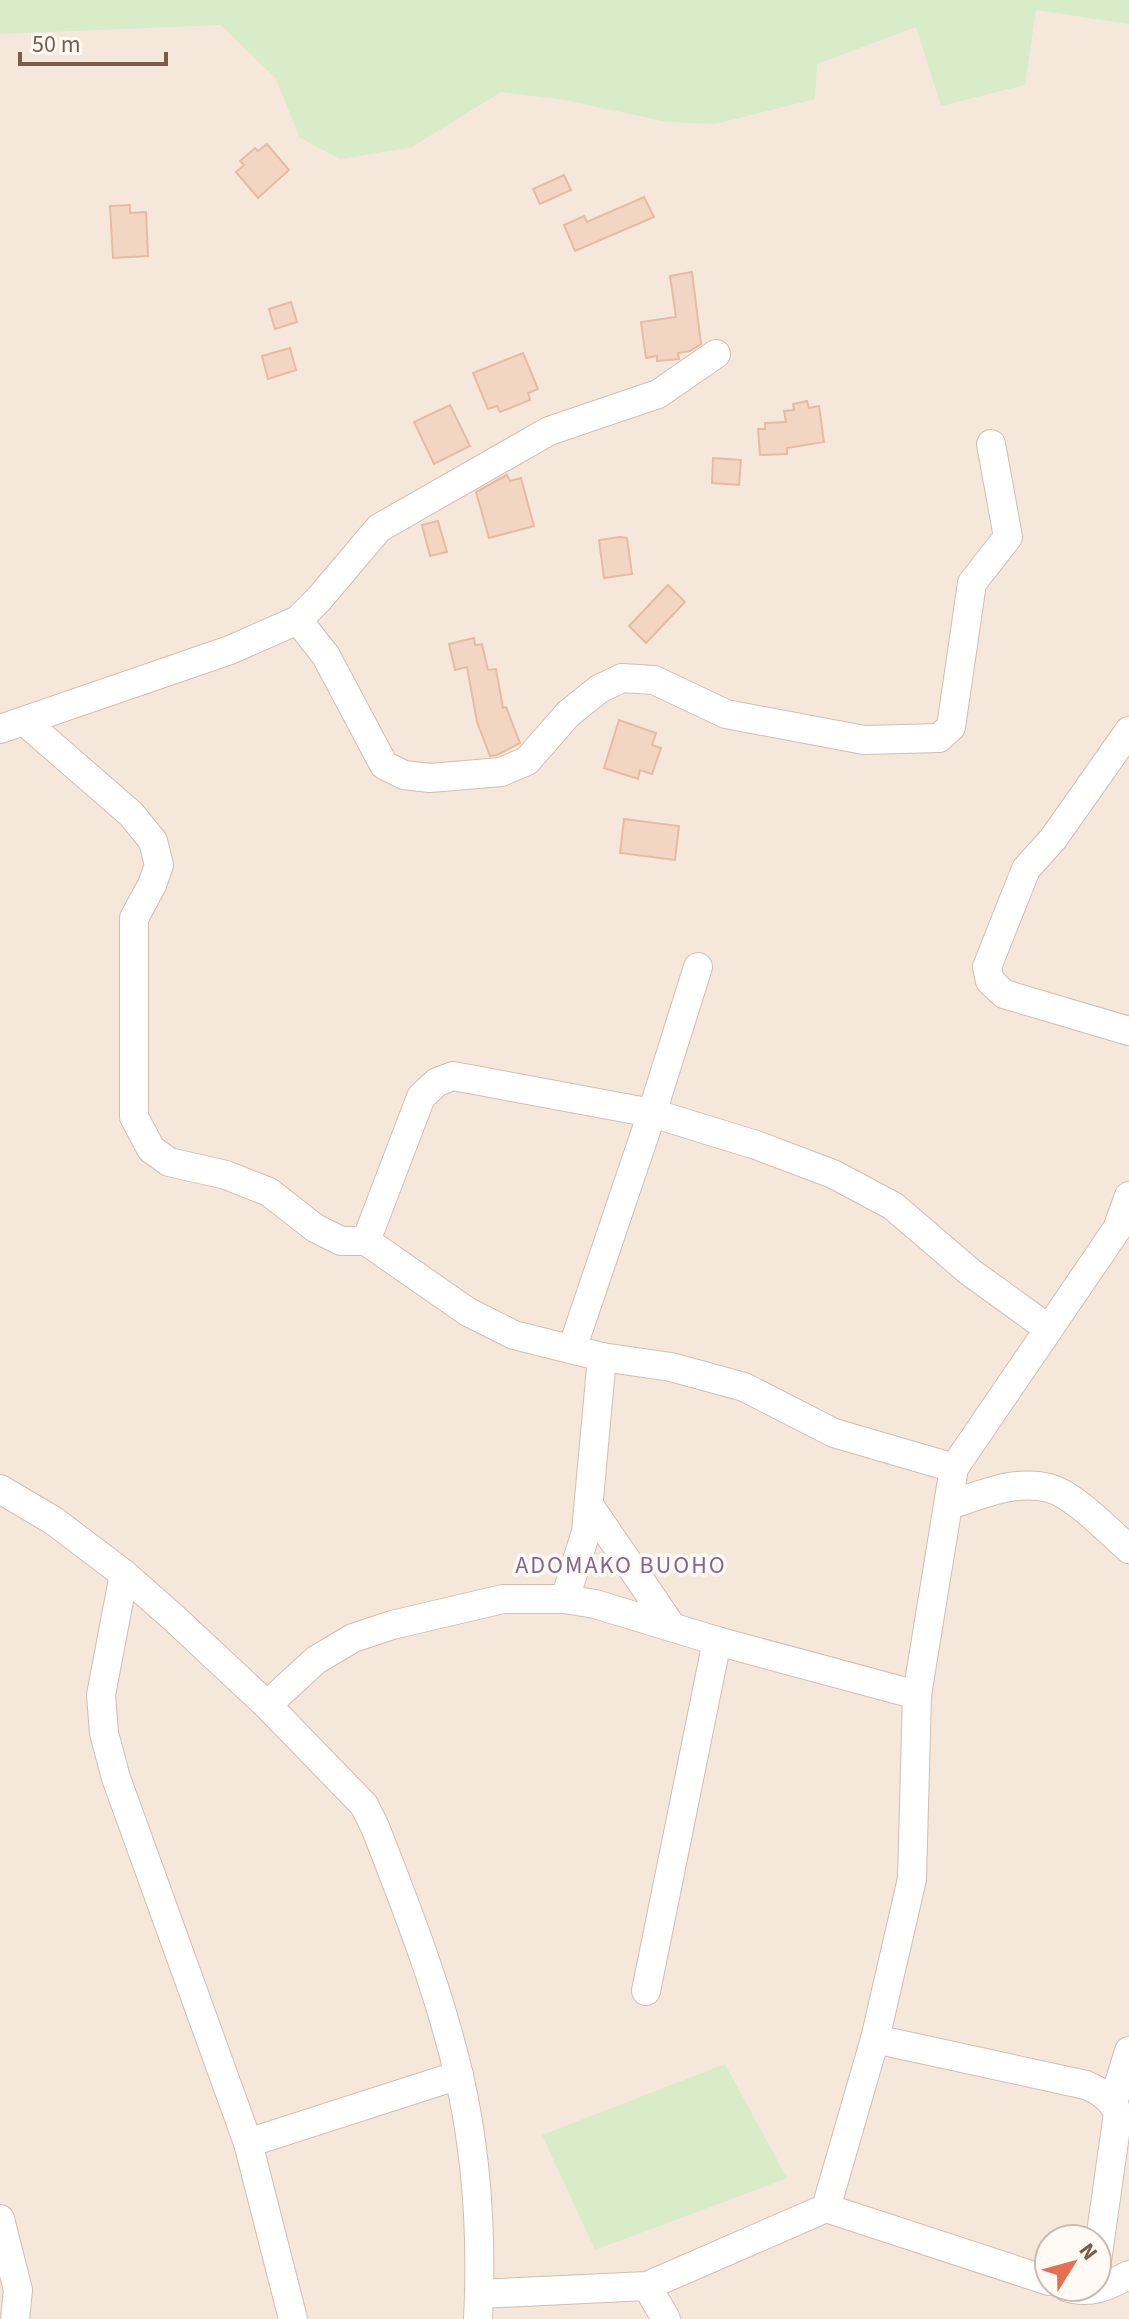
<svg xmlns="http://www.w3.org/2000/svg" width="1129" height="2319" font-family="'Source Sans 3',sans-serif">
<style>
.residential{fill:#f5e8da;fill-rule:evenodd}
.green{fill:#d8ecc9}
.building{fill:#f3d5c3;stroke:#e6bba3;stroke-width:2}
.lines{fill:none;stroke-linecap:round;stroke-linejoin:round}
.minor-casing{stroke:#d1beb0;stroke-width:30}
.minor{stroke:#fff;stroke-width:28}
.labels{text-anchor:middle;stroke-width:7;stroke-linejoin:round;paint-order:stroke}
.quarter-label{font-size:24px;letter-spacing:2px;fill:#846695;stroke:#fffaf3}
</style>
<rect width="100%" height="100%" fill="#fdf6ec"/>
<path class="residential" d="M0,0H1129V2319H0ZM1049,2239H1097V2287H1049Z"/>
<g class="green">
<path d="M0,0H1129V24L1036,10L1025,85L941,106L916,27L817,64L815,99L715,124L667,122L565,100L501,92L412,147L340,159L300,138L276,79L221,25L0,34Z"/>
<path d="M725,2064L787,2178L595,2250L542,2135Z"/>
</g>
<g class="building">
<path d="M267,144L289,170L258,198L236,172L244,165L240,161L255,148L258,151Z"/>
<path d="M564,175L571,190L540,204L533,189Z"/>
<path d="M644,197L654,217L575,251L564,225L584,216L587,222Z"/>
<path d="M130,205V213L146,212L148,256L113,258L110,206Z"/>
<path d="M692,272L701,344L690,351L678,353L679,359L657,361V356L646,358L641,322L676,317L670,276Z"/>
<path d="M291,302L297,322L275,329L269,309Z"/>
<path d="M290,348L296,370L268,379L262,356Z"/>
<path d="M523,353L538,389L528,393L530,400L500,412L497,406L488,409L473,373Z"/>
<path d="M807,401L809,408L819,406L824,442L787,448V454L760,455L758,429H765V423L786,422L784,411L794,410L793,404Z"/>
<path d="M450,405L470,446L434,464L414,422Z"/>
<path d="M713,458L741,460L739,485L712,483Z"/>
<path d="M507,475L510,481L521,478L534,526L489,538L476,492Z"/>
<path d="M438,521L447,552L430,556L422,525Z"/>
<path d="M620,537L627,538L632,574L604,578L599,540Z"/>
<path d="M668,585L685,602L646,643L629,626Z"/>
<path d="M474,638L475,645L482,644L488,670L496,669L503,708L506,707L520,743L497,755L490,756L477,722L467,667L455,670L449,644Z"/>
<path d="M619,720L656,733L652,745L661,748L652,774L640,770L638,779L604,768Z"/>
<path d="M624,819L679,826L675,860L620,853Z"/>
</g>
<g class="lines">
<defs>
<g id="minor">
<path d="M298,620L326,656L384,765L404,775L430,778L501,772L527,761L568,714L599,689L622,678L654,680L726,714L864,740L939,738L951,727L972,583L1008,537L991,444"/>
<path d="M24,721L131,814L153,841L159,865L152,885L134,918V1117L151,1149L169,1162L226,1175L269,1192L315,1228L341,1241H366L468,1312L514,1335L602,1357L671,1367L744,1387L834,1433L954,1468"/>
<path d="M0,729L230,650L298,620L319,599L379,528L549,431L658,394L716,354"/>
<path d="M1129,731L1053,839L1026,869L987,967L990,981L1004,994L1129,1031"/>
<path d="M366,1241L421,1097L437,1082L453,1076L652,1113L756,1145L833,1174L893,1206L970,1272L1049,1329"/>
<path d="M572,1349L652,1113L698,967"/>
<path d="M0,1489L54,1521L124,1574L176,1620L267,1705L364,1805L375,1827C407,1909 439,1990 459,2076C477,2154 482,2239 478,2319"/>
<path d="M589,1505L672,1627"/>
<path d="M950,1505C981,1495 1016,1479 1049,1488C1075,1495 1108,1531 1129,1549"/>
<path d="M124,1574L101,1695L104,1733L116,1778L248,2143L293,2319"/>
<path d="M565,1599L586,1532L602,1357"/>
<path d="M267,1705L316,1660L353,1638L392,1625L503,1599H565L595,1604L717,1641L917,1695"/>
<path d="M646,1991L717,1641"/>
<path d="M875,2039L1086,2085C1100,2091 1111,2098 1118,2113L1097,2261"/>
<path d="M1113,2103L1129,2051"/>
<path d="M248,2143L459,2075"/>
<path d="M826,2208L1049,2281"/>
<path d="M0,2219L18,2290L15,2319"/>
<path d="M647,2286L666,2319"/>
<path d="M1066,2287C1090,2295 1108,2286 1129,2275"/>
<path d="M479,2294L647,2286L826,2208L875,2039L912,1879L917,1695L954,1468L1117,1229L1129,1196"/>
</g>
</defs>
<use href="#minor" class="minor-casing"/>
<use href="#minor" class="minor"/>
</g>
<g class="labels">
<g class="quarter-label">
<text x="621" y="1573">ADOMAKO BUOHO</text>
</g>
</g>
<g transform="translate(1073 2263) rotate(53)"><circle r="38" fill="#fffaf3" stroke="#cabbb1" stroke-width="2"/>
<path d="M0-6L14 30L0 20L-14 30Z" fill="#e76f51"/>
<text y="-12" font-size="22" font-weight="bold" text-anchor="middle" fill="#7a5c4d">N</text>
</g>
<path d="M20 52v12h146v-12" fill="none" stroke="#7a5c4d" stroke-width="4"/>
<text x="32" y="52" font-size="24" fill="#7a5c4d" stroke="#fffaf3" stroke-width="6" paint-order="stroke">50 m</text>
</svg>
